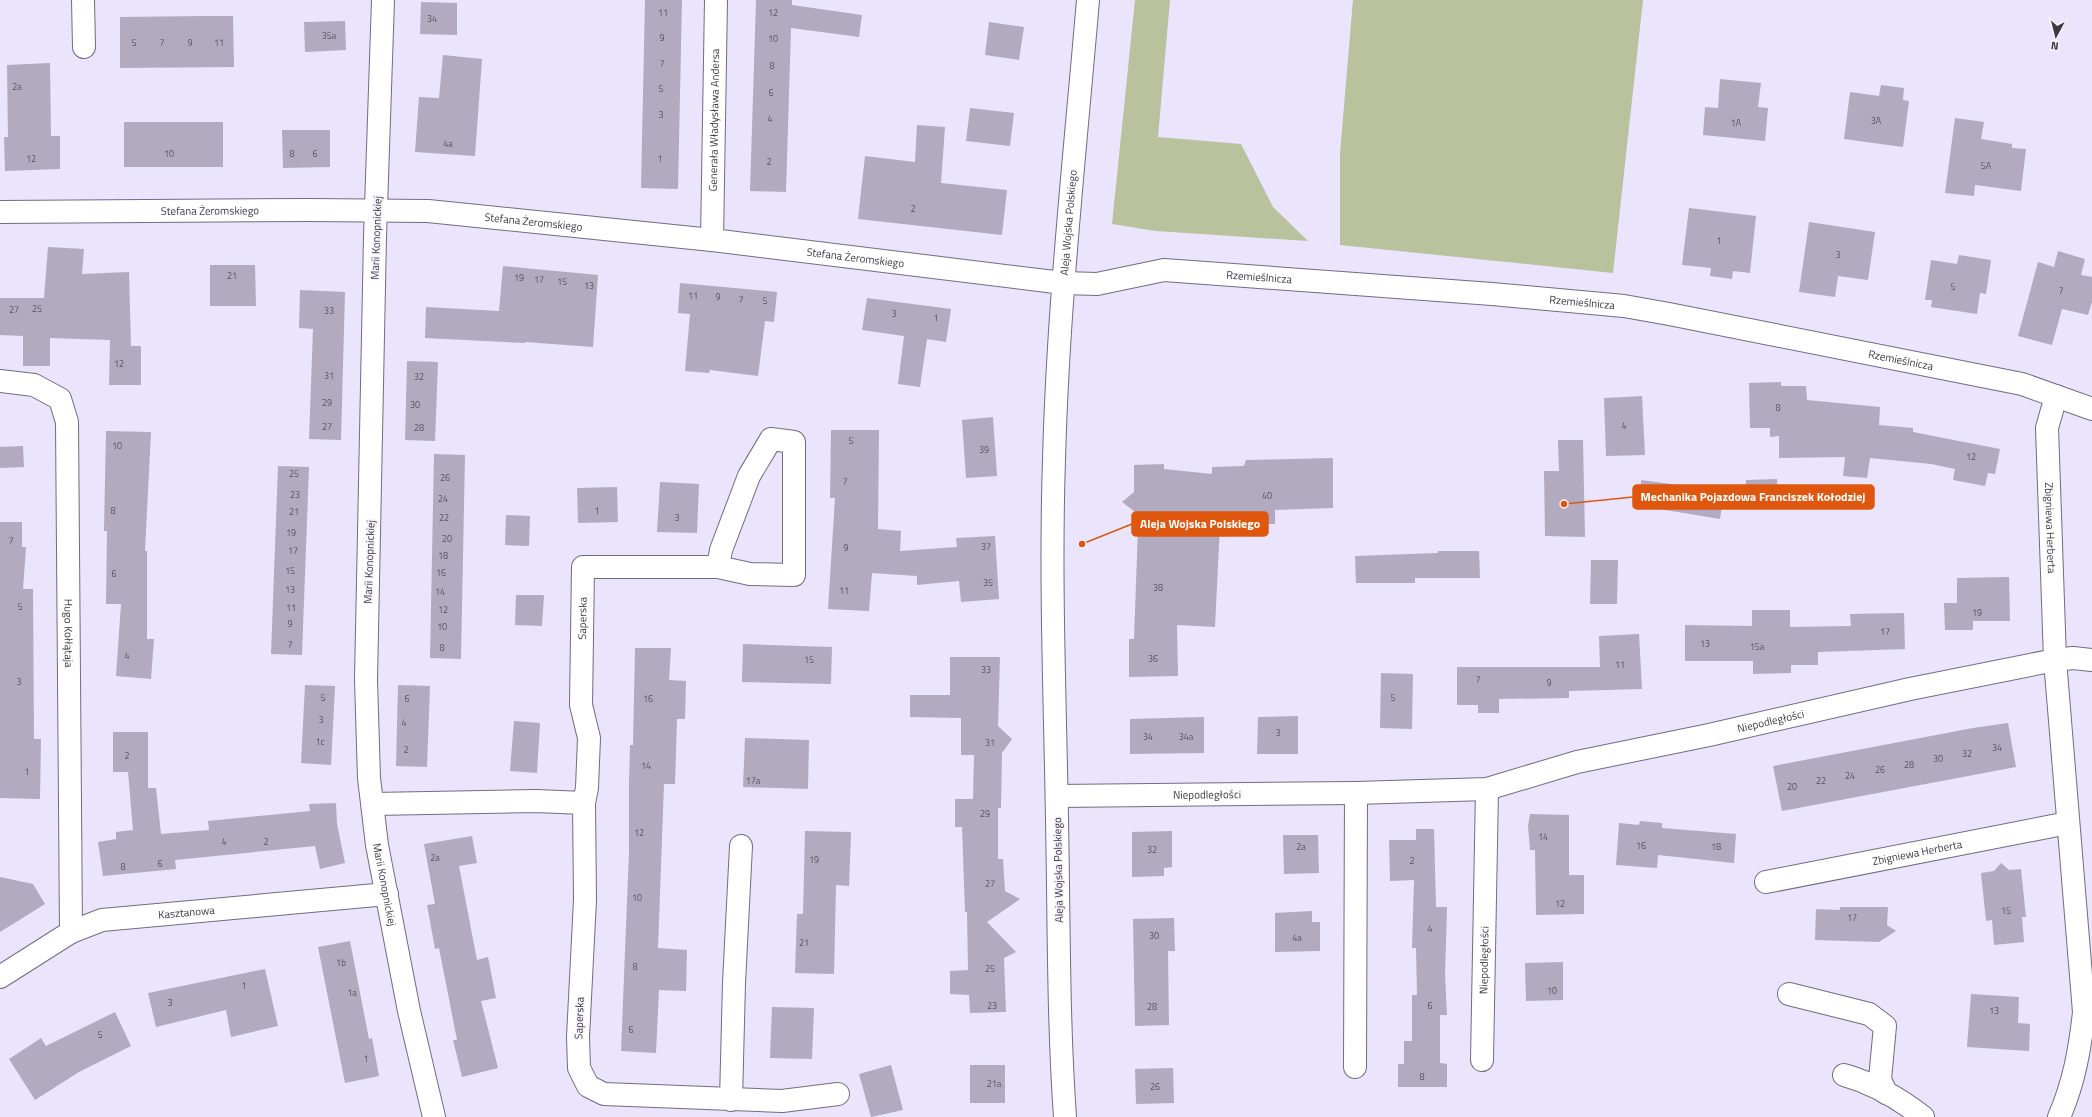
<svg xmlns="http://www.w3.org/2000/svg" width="2092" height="1117" font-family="'Titillium Web',sans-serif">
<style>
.green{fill:#b9c29d}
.building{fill:#b1aac1}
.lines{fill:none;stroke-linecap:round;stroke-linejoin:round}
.street-casing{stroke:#726c81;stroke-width:24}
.street{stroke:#fff;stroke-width:22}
.labels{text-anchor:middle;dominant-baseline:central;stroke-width:3;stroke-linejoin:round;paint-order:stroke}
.number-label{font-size:9px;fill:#585562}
.street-label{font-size:11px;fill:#3b3942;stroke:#f6f3fd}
.leader{fill:none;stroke:#df570f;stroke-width:1.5}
.callout-dot{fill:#df570f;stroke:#f6f3fd;stroke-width:1.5}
.callout{fill:#df570f;stroke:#df570f;stroke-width:1.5}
.callout-label{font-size:12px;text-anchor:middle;font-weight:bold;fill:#fff}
</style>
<rect width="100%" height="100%" fill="#eae4fc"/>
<g class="green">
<polygon points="1135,0 1170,0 1158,137 1241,144 1273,207 1308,241 1156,231 1112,224"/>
<polygon points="1353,0 1643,0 1613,273 1340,245 1340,153"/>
</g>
<g class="building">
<polygon points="645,0 682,0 678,189 641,188"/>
<polygon points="756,0 792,0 792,5 862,15 859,37 791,28 786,192 750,191"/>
<polygon points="421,2 457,3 457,35 420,34"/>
<polygon points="204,16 233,16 234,67 120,68 120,17"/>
<polygon points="345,21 346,50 305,52 304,22"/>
<polygon points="989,22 1024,27 1019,60 985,55"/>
<polygon points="443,55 482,59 475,156 415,152 419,97 439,98"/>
<polygon points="50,63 51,136 60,136 60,169 5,171 4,137 8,137 7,65"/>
<polygon points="1720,79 1761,83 1758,107 1768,108 1765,141 1703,135 1705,107 1718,108"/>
<polygon points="1881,85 1904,88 1903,100 1909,101 1903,147 1844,139 1850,92 1879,96"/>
<polygon points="970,108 1014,113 1010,146 966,141"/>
<polygon points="1955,118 1984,122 1981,139 2012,144 2012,148 2026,149 2021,191 1975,185 1974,196 1945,193"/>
<rect x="124" y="122" width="99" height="45"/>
<polygon points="917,125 945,127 941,183 1007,190 1002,235 858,219 865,156 915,162"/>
<polygon points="282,130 330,130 330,167 283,168"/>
<polygon points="1689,208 1756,216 1750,273 1733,271 1732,279 1710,276 1711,268 1682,265"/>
<polygon points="1809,222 1875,232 1868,280 1838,276 1835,297 1799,292"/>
<polygon points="48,247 84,249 82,274 129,272 131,346 141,346 141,385 109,385 110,340 50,338 50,366 23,366 23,336 0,335 0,298 44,298"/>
<polygon points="2058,251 2085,259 2081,275 2092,277 2092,302 2088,315 2062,309 2052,345 2018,336 2038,262 2054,267"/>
<polygon points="1959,255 1991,260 1986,294 1980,293 1977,314 1931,307 1932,300 1925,300 1931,260 1957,264"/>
<polygon points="210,265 255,265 256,306 210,306"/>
<polygon points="503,266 598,275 593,347 525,342 525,343 425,338 426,307 499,311"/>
<polygon points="680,283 777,292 774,322 765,321 758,376 710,370 709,373 685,371 690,314 678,313"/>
<polygon points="300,290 345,292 341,440 309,439 313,329 299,328"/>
<polygon points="867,298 951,309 946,342 927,339 920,387 898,384 904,336 862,330"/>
<polygon points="407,361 438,362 435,441 405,440"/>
<polygon points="1781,382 1781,386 1806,386 1807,400 1880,407 1879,425 1913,428 1913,432 2000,449 1995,474 1988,473 1985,486 1953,480 1955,469 1931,464 1870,458 1867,478 1843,476 1845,457 1779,458 1779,436 1770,437 1770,428 1750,428 1749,383"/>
<polygon points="1642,396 1645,455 1606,456 1604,398"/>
<polygon points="993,417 997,476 966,478 962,420"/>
<polygon points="831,430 879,430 878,529 901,531 900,551 957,547 956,538 995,536 999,599 961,602 959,581 917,585 917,576 872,573 869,611 828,609 835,498 830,498"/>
<polygon points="106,431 151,432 145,551 147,551 147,639 154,639 151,679 116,676 121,604 106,604 107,531 104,531"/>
<polygon points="1558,440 1583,440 1585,537 1545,536 1544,471 1559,471"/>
<polygon points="23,446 24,467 0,468 0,447"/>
<polygon points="434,454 465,455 461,659 430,658"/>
<polygon points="1333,458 1333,508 1275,510 1275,524 1220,525 1215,627 1177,625 1178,676 1129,677 1129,639 1134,639 1138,527 1134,527 1134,511 1122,502 1134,492 1134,465 1164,464 1164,469 1212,474 1212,467 1244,466 1246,460"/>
<polygon points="278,466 309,467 302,655 271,654"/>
<polygon points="1777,479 1778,505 1747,506 1746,480"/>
<polygon points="1641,480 1724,491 1720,519 1641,506"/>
<polygon points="660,482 699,484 697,533 657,532"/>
<polygon points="617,487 618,522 578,523 577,488"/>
<polygon points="506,515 530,516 529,546 505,545"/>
<polygon points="0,522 22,522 22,547 26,547 23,589 33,589 34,739 41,739 40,799 0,798"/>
<polygon points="1438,551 1479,551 1480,578 1415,578 1415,583 1356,583 1355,556 1438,553"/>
<polygon points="1591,560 1618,560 1617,604 1590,604"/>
<polygon points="2009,577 2010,621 1973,621 1973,630 1945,630 1944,603 1957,603 1957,578"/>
<polygon points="516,595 544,595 542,626 515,625"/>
<polygon points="1752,610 1790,610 1790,627 1851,626 1850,614 1904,613 1905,649 1818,652 1818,665 1791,665 1791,673 1753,674 1753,661 1685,661 1685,625 1752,626"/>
<polygon points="1639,634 1642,689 1569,691 1569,698 1499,699 1499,713 1478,713 1478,705 1457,705 1457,667 1600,667 1599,636"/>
<polygon points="743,644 832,647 831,684 742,682"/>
<polygon points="635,648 671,648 669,680 686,681 685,719 677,719 675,784 664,784 658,948 687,950 686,991 659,990 656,1053 621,1051 629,852 629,782 630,745 633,745"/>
<polygon points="950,657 1000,657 998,726 1012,739 1002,753 1001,808 998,808 998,859 1003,859 1005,891 1020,899 987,922 1016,952 1004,958 1006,1012 970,1013 969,995 950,994 950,971 968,970 967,912 965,912 962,827 955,827 955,799 973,799 974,755 961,755 961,718 910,717 910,695 950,695"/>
<polygon points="1381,673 1413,674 1412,729 1380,728"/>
<polygon points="305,685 335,686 331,765 301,763"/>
<polygon points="398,685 430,686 427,767 396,766"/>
<polygon points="1298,716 1298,754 1257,754 1258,717"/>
<polygon points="1204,717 1204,753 1130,754 1130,719"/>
<polygon points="514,721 540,723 537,773 510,771"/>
<polygon points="2008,723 2016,767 1782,811 1773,766 1973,728"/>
<polygon points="113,732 148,732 148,788 156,788 161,834 209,830 208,821 310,811 309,804 336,803 337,824 345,863 320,869 315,846 175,860 176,869 103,876 98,842 116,839 116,832 133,830 128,772 113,772"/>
<polygon points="745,738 809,740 808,789 743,787"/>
<polygon points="1530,814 1569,815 1569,875 1584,875 1584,914 1536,915 1535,850 1530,850 1528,826"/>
<polygon points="1640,821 1662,823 1662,828 1736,834 1734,863 1658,855 1657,868 1616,865 1619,823 1639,825"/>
<polygon points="1416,829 1434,829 1436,907 1447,907 1445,975 1447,1015 1440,1015 1440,1063 1447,1064 1447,1087 1398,1087 1398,1064 1404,1064 1404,1041 1412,1041 1412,995 1417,995 1416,948 1412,948 1414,880 1390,881 1389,840 1416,840"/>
<polygon points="805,831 851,832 849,886 836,885 834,974 795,973 797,914 803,914"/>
<polygon points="1172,831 1172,867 1164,868 1164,876 1132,877 1132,832"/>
<polygon points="1283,835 1318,835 1319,873 1284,874"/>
<polygon points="472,836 477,863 459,866 477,960 488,957 496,998 481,1001 498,1068 462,1077 453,1040 457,1040 439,948 435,949 427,905 435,904 424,844"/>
<polygon points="2001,863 2009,870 2021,869 2026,917 2022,917 2024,942 1994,945 1992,920 1986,921 1981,873 1994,871"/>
<polygon points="0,877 33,884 45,904 0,932"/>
<polygon points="1840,907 1888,907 1887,925 1896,931 1879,942 1815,940 1816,909 1840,910"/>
<polygon points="1312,911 1312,922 1320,922 1320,951 1275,952 1275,913"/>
<polygon points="1174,918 1175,951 1168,951 1169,1025 1135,1026 1133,919"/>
<polygon points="350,941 369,1039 372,1038 379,1076 345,1083 318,947"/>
<polygon points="1563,962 1563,1000 1526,1001 1525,963"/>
<polygon points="265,969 278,1026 231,1037 226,1010 156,1027 148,993"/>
<polygon points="1971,994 2019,997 2018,1023 2030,1024 2029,1051 1967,1047"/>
<polygon points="772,1007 814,1008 812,1059 770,1058"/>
<polygon points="115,1012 131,1046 79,1072 35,1100 9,1059 41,1038 46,1046"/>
<polygon points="891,1065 903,1110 871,1117 859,1074"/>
<rect x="970" y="1065" width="35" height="38"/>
<polygon points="1173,1068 1174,1103 1136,1104 1135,1069"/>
</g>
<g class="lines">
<defs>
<g id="street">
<polyline points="83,0 84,47"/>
<path id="s1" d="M383 0 375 237 366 680 369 778 377 845 409 1011 434 1117"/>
<path id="s2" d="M0 212 308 210 428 211 712 240 1063 283 1097 284 1164 270 1492 294 1624 306 1669 314 2022 384 2092 409"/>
<path id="s3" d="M712 240 716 0"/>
<path id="s4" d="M0 381 34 385 60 399 67 422 71 932"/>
<path id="s5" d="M2056 396 2047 428 2055 660 2084 1012C2080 1049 2074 1083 2059 1117"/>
<path id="s6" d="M1057 796 1356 793 1487 789 1577 762 1709 735 1910 689 2055 660 2073 658 2092 660"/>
<path id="s7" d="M584 803 587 788 589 738 581 705 583 567H718L750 574 794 575V442L771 439 749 476 721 550 718 567"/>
<polyline points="373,804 536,801 584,803 585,900 578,1037 579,1068 588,1086 604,1094 782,1101 838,1094"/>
<path id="s8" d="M1766 882 2068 823"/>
<path id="s9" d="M0 977 71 932 102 920 387 894"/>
<polyline points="1789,994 1869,1014 1885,1026 1880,1079 1886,1093"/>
<path id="s10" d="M1482 1060 1487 789"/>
<polyline points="1355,1067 1356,793"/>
<path d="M1844 1075C1872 1083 1900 1099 1923 1117"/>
<polyline points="731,1100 734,983 741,846"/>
<path id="s11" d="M1065 1117C1058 1018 1059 919 1057 819 1055 699 1050 579 1054 460 1058 306 1075 153 1088 0"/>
</g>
</defs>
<use href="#street" class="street-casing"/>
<use href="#street" class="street"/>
</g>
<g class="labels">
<g class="number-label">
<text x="663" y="12">11</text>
<text x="773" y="12">12</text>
<text x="432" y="18">34</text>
<text x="329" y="35">35a</text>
<text x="662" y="37">9</text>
<text x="773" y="38">10</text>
<text x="134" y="42">5</text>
<text x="162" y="42">7</text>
<text x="190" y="42">9</text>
<text x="219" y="42">11</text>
<text x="662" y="63">7</text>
<text x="772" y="65">8</text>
<text x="17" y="86">2a</text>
<text x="661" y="88">5</text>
<text x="771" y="92">6</text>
<text x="661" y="114">3</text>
<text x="770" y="118">4</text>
<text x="1876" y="120">3A</text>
<text x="1736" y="122">1A</text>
<text x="448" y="143">4a</text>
<text x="169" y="153">10</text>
<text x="292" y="153">8</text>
<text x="315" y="153">6</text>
<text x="31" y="158">12</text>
<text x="660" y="158">1</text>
<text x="769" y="161">2</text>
<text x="1986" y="165">5A</text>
<text x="913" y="208">2</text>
<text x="1719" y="240">1</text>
<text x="1838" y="254">3</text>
<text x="232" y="275">21</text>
<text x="519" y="277">19</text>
<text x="539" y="279">17</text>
<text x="562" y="281">15</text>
<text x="589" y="285">13</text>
<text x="1953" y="286">5</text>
<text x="2061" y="290">7</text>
<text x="693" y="295">11</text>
<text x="718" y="296">9</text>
<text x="741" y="299">7</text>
<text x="765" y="300">5</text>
<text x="37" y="308">25</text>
<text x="14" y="309">27</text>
<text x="329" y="310">33</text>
<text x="894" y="313">3</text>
<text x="936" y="317">1</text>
<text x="119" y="363">12</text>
<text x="329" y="375">31</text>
<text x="419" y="376">32</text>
<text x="327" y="402">29</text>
<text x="415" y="404">30</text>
<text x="1778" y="407">8</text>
<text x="1624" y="425">4</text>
<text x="327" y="426">27</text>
<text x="419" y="427">28</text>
<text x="851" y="440">5</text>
<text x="117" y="445">10</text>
<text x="984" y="449">39</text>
<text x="1971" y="456">12</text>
<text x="294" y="473">25</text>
<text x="445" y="477">26</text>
<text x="845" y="481">7</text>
<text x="295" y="494">23</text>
<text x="1267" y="495">40</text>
<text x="443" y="498">24</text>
<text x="113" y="510">8</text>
<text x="597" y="510">1</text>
<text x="294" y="511">21</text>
<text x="444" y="517">22</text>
<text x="677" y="517">3</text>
<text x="291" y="532">19</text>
<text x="447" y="538">20</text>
<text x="11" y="540">7</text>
<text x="986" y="546">37</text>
<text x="846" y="547">9</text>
<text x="293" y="550">17</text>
<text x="443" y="555">18</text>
<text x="290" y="570">15</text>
<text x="441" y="572">16</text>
<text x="114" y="573">6</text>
<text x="988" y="582">35</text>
<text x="1158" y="587">38</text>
<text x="290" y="589">13</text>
<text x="844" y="590">11</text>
<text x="440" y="591">14</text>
<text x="20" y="606">5</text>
<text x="291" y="607">11</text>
<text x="443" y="609">12</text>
<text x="1977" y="612">19</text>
<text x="290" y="623">9</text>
<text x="442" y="626">10</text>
<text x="1885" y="631">17</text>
<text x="1705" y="643">13</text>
<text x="290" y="644">7</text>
<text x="1757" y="646">15a</text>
<text x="442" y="647">8</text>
<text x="127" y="655">4</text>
<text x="1153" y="658">36</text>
<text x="809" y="659">15</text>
<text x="1620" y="664">11</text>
<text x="986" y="669">33</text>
<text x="1478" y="679">7</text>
<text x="19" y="681">3</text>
<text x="1549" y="682">9</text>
<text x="323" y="697">5</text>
<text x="1393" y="697">5</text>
<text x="407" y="698">6</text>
<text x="648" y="698">16</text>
<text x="321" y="719">3</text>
<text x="404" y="722">4</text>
<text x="1278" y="732">3</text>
<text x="1148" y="736">34</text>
<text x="1186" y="736">34a</text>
<text x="320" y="741">1c</text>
<text x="990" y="742">31</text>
<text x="1997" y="747">34</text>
<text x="406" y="749">2</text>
<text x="1967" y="753">32</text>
<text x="127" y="755">2</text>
<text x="1938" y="758">30</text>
<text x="1909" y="764">28</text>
<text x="646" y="765">14</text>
<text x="1880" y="769">26</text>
<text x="27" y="771">1</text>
<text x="1850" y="775">24</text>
<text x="753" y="780">17a</text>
<text x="1821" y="780">22</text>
<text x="1792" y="786">20</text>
<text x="985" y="813">29</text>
<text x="639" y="832">12</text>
<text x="1543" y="836">14</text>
<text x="224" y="841">4</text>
<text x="266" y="841">2</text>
<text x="1641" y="845">16</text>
<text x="1301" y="846">2a</text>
<text x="1716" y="846">18</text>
<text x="1152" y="849">32</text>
<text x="435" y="857">2a</text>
<text x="814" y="859">19</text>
<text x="1412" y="860">2</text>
<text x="160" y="863">6</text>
<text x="123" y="866">8</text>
<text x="990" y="883">27</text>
<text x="637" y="897">10</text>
<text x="1560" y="903">12</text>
<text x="2006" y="910">15</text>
<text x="1852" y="917">17</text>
<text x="1430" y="928">4</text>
<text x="1154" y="935">30</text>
<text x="1297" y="937">4a</text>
<text x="804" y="942">21</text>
<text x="341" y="962">1b</text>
<text x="635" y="966">8</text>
<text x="990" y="968">25</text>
<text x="244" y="985">1</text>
<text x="1552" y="990">10</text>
<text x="352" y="992">1a</text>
<text x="170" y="1002">3</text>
<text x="992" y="1005">23</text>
<text x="1430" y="1005">6</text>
<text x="1152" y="1006">28</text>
<text x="1994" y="1010">13</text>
<text x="631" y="1029">6</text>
<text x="100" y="1034">5</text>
<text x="366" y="1058">1</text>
<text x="1422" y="1076">8</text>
<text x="994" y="1083">21a</text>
<text x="1155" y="1086">26</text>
</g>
<g class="street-label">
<text stroke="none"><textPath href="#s3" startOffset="120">Generała Władysława Andersa</textPath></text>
<text stroke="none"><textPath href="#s2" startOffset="210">Stefana Żeromskiego</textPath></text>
<text stroke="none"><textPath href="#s2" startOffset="534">Stefana Żeromskiego</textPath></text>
<text stroke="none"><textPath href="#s11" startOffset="895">Aleja Wojska Polskiego</textPath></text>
<text transform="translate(376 238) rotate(-88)">Marii Konopnickiej</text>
<text stroke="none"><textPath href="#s2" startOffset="858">Stefana Żeromskiego</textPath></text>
<text stroke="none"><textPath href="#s2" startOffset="1265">Rzemieślnicza</textPath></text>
<text stroke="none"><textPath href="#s2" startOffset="1589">Rzemieślnicza</textPath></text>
<text stroke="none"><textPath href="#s2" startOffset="1913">Rzemieślnicza</textPath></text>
<text stroke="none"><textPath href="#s5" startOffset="133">Zbigniewa Herberta</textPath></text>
<text transform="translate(369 562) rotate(-88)">Marii Konopnickiej</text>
<text stroke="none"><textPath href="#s7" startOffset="186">Saperska</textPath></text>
<text stroke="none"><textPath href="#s4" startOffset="299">Hugo Kołłątaja</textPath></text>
<text stroke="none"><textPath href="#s6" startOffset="722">Niepodległości</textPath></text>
<text stroke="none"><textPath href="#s6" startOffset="150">Niepodległości</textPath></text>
<text stroke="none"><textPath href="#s8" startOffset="154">Zbigniewa Herberta</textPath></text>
<text transform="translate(1058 870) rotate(-91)">Aleja Wojska Polskiego</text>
<text stroke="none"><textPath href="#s1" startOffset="886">Marii Konopnickiej</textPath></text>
<text stroke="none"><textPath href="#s9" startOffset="202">Kasztanowa</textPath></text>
<text stroke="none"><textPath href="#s10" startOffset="100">Niepodległości</textPath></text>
<text transform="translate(579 1018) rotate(-88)">Saperska</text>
</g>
</g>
<path class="leader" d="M1564 504L1633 497M1082 544L1132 524"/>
<g class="callout-dot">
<circle cx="1564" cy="504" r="4"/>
<circle cx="1082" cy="544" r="4"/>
</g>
<g class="callout">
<rect x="1633" y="485" width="241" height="24" rx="4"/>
<rect x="1132" y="512" width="136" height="24" rx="4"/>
</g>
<g class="callout-label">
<text x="1753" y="501">Mechanika Pojazdowa Franciszek Kołodziej</text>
<text x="1200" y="528">Aleja Wojska Polskiego</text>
</g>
<g transform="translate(2056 36) rotate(187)" stroke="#f6f3fd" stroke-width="3" paint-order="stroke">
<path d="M0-3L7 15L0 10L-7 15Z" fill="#3b3942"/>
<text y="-6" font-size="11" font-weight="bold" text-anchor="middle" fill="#3b3942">N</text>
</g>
</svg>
